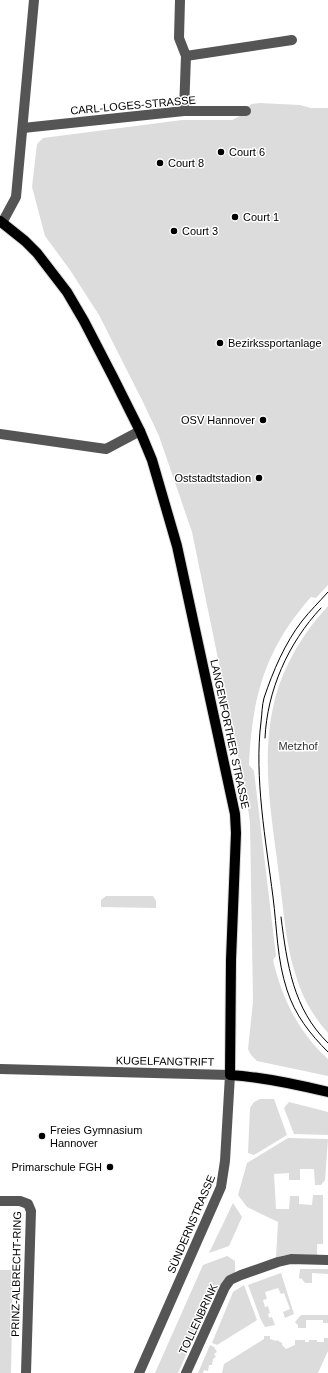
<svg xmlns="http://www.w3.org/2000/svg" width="328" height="1373" font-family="Helvetica,sans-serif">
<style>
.green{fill:#dcdcdc}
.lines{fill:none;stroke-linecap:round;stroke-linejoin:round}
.major-casing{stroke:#dbdbdb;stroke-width:12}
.minor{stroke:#555;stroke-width:10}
.major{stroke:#000;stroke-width:10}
.tram{stroke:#000;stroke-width:1}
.poi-dot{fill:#000;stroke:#fff;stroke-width:1.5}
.labels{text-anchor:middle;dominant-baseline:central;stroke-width:3;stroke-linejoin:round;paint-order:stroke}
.street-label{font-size:11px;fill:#000;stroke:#fff}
.poi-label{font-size:11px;fill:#000;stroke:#fff;text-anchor:start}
.park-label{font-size:11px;fill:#333;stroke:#fff}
</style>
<rect width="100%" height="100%" fill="#fff"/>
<g class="green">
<path d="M260 103 300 105 311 108H328V585L316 598 311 597C265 649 252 697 249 765L254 771 276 956 273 960C282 998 298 1032 328 1059V1076L257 1061 251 1055 248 1049 253 1002 250 822 246 795 192 532 159 436 143 402 99 315 70 270 45 236 32 187 37 144 43 138 182 120H232L242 115 251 104Z"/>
<path d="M328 606V1033C313 1016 302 997 296 976 286 946 284 914 280 883 273 824 260 762 274 703 283 666 303 633 328 606Z"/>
<polygon points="106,896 153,896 156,901 156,908 101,907 101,900"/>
<polygon points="260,1099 274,1099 287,1135 254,1155 248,1153 250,1108 254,1102"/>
<polygon points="289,1102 328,1112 328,1135 294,1134 284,1108"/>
<polygon points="288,1138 328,1139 325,1180 321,1185 315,1185 314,1169 300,1169 300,1180 289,1180 289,1173 274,1174 276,1209 289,1209 290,1196 299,1196 299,1204 312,1205 313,1195 323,1195 323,1244 317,1244 317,1255 285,1255 276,1258 278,1222 247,1207 238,1195 247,1163"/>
<polygon points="233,1203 242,1217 229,1246 209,1253"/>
<polygon points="227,1256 235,1261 235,1274 216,1294 212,1296 178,1373 155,1373 203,1265"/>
<polygon points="300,1269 328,1269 328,1274 312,1273 312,1283 305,1283 302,1279 299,1278"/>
<polygon points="0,1270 13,1270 11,1373 0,1373"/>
<polygon points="281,1273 294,1314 285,1318 283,1312 290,1309 284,1293 281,1294 278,1288 265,1292 267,1299 263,1300 265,1307 268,1306 270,1313 268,1314 269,1318 272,1317 275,1325 265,1327 261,1320 248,1285"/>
<polygon points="244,1285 257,1320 217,1345 212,1343 233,1292"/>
<polygon points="301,1315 328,1315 328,1323 323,1323 323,1320 306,1320 306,1328 298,1328 298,1325 295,1322"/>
<polygon points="264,1336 270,1336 270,1339 276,1341 277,1340 282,1343 282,1345 286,1349 295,1345 295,1340 305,1340 305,1342 309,1342 309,1340 317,1340 317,1342 324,1342 324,1338 328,1338 328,1351 318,1373 222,1373 224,1364 264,1339"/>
<polygon points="210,1345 214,1347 217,1352 214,1354 216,1357 213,1359 212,1365 209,1365 208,1371 204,1370 203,1373 198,1373"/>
</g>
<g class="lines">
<defs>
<path id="major" d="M0 221 25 241 37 253 67 292 84 321 113 377 140 431 152 460 177 546 235 814 236 833 231 960 230 1075C263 1077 295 1084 328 1092"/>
</defs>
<use href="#major" class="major-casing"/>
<g class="minor">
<polyline points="180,0 179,38 186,56 184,111"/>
<polyline points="186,56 292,40"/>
<polyline points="23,128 184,111 246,111"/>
<polyline points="2,223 16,197 34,0"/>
<polyline points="0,434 106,449 140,431"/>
<polyline points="0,1069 230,1075 225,1161 221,1187 139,1373"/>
<polyline points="0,1201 20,1201 28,1204 31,1211 26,1373"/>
<polyline points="186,1373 225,1287 230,1280 241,1275 278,1262 291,1259 328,1260"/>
</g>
<use href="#major" class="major"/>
<g class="tram">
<path d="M328 592C319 602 310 611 302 621 285 643 273 671 264 698 262 705 262 714 261 722 254 776 266 842 273 897 277 928 277 960 287 990 295 1015 310 1034 328 1052"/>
<path d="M265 738C267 691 288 643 321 608"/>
<path d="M281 917C287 964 293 1009 328 1043"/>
</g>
</g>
<g class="poi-dot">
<circle cx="221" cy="152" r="4"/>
<circle cx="160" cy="163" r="4"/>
<circle cx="235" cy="217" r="4"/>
<circle cx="174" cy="231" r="4"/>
<circle cx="220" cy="343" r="4"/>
<circle cx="263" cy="420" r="4"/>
<circle cx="259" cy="478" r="4"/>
<circle cx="42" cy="1136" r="4"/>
<circle cx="110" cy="1167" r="4"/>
</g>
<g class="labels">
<g class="street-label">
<text transform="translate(133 105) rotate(-5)">CARL-LOGES-STRASSE</text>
<text transform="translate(230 734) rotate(78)">LANGENFORTHER STRASSE</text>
<text transform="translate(165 1061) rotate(1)">KUGELFANGTRIFT</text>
<text transform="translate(191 1224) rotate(-67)">SÜNDERNSTRASSE</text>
<text transform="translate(16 1274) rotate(-89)">PRINZ-ALBRECHT-RING</text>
<text transform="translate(198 1319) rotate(-65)">TOLLENBRINK</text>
</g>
<g class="poi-label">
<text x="229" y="152">Court 6</text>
<text x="168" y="163">Court 8</text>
<text x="243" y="217">Court 1</text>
<text x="182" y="231">Court 3</text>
<text x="228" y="343">Bezirkssportanlage</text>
<text x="255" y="420" text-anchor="end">OSV Hannover</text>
<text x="251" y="478" text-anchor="end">Oststadtstadion</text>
<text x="50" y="1130">Freies Gymnasium<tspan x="50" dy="13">Hannover</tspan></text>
<text x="102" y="1167" text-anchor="end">Primarschule FGH</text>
</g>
<g class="park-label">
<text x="298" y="746">Metzhof</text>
</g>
</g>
</svg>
